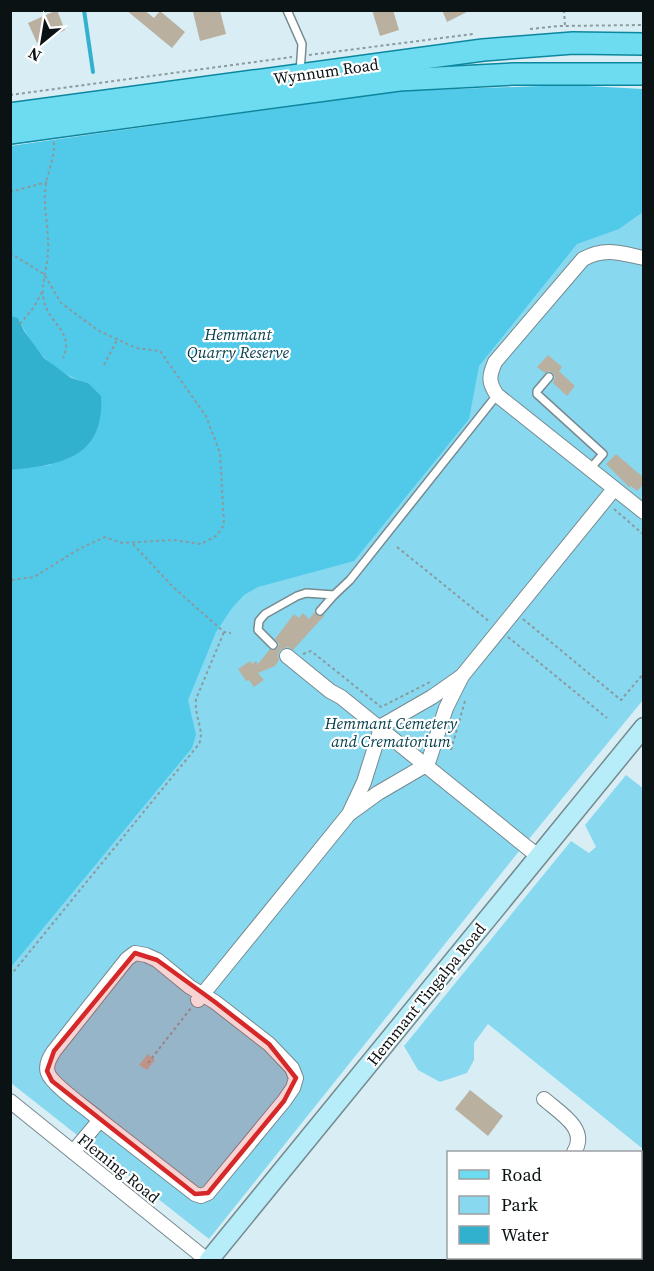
<svg xmlns="http://www.w3.org/2000/svg" width="654" height="1271" font-family="'Source Serif 4',serif">
<style>
.green{fill:#88d9f0}
.forest{fill:#51c9e8}
.water{fill:#32b1cf}
.lines{fill:none;stroke-linecap:round;stroke-linejoin:round}
.stream{stroke:#32b1cf;stroke-width:4}
.building{fill:#bab0a0}
.lane-casing{stroke:#768a90;stroke-width:10}
.street-casing{stroke:#768a90;stroke-width:16}
.secondary-casing{stroke:#768a90;stroke-width:21}
.primary-casing{stroke:#0c869e;stroke-width:24}
.path{stroke:#8a9a9f;stroke-width:2;stroke-dasharray:3 3;stroke-linecap:butt}
.lane{stroke:#fff;stroke-width:7}
.street{stroke:#fff;stroke-width:14}
.secondary{stroke:#b6edf8;stroke-width:18}
.primary{stroke:#6ddcf1;stroke-width:21}
.marked{fill:#d62828;fill-opacity:0.2;stroke:#d62828;stroke-width:4.5;stroke-linejoin:round}
.labels{text-anchor:middle;dominant-baseline:central;stroke-width:4.5;stroke-linejoin:round;paint-order:stroke}
.street-label{font-size:16px;fill:#0b1214;stroke:#fff}
.park-label{font-size:16px;font-style:italic;fill:#08404c;stroke:#fff}
</style>
<rect width="100%" height="100%" fill="#d8eef4"/>
<g class="green">
<polygon points="643,89 643,700 524,845 209,1239 11,1083 10,146 400,91"/>
<polygon points="626,775 644,789 643,1149 488,1024 474,1043 474,1060 467,1073 440,1082 418,1070 404,1046 571,841 589,853 596,847 585,825"/>
</g>
<path class="forest" d="M569 85 643 89V212L619 229 577 244 479 366 469 419 354 561 258 587 244 595 232 608 216 632 188 700 196 735 192 748 11 967V470L51 465 88 383C53 373 34 350 18 318L11 316V146L400 91Z"/>
<path class="water" d="M11 316 18 318 24 331 44 358 71 378 88 383 101 396C105 458 60 465 11 470Z"/>
<g class="lines">
<polyline class="stream" points="84,10 93,72"/>
</g>
<g class="building">
<polygon points="57,10 65,30 37,43 28,23"/>
<polygon points="126,10 144,10 154,18 160,11 185,32 172,48"/>
<polygon points="199,10 220,11 226,34 200,41 193,12"/>
<polygon points="372,10 393,10 399,30 380,36"/>
<polygon points="442,10 471,10 447,22"/>
<polygon points="548,355 562,367 559,371 575,386 567,396 553,383 555,377 553,373 549,371 545,373 537,367"/>
<polygon points="616,454 644,478 644,484 637,491 631,486 630,488 606,464"/>
<polygon points="315,612 318,616 325,615 293,650 288,647 280,650 278,655 279,660 275,666 258,673 264,680 254,687 249,680 246,681 238,669 250,661 252,664 256,661 258,664 270,649 277,649 279,644 275,639 294,614 299,618 303,613 309,619"/>
<polygon points="148,1054 155,1060 147,1070 139,1065"/>
<polygon points="470,1090 503,1116 488,1136 455,1109"/>
</g>
<g class="lines">
<defs>
<g id="lane">
<polyline points="287,10 302,44 300,72"/>
<polyline points="549,377 537,391 537,394 603,454 589,470"/>
<polyline points="334,595 350,580 497,395"/>
<polyline points="273,645 258,630 259,621 265,614 297,596 306,593 334,595 320,611"/>
</g>
<g id="street">
<path d="M644 258C620 253 605 247 583 259L495 362C489 376 488 382 497 395L644 512"/>
<polyline points="287,656 330,691 341,697 539,857"/>
<polyline points="462,676 614,489"/>
<polyline points="198,1000 349,814 378,793 426,765 429,760 446,708 462,676 432,697 385,724 381,728 364,782 349,814"/>
<path d="M544 1099C560 1113 589 1129 574 1152"/>
<polyline points="10,1101 207,1260"/>
<path d="M73 1152 100 1120 195 1194 201 1196 208 1193 284 1101 293 1088 296 1078 292 1068 269 1044 215 1002 190 987 157 960 146 955 135 953 127 959 54 1051C50 1057 45 1065 48 1073 52 1085 89 1110 100 1120"/>
<polyline points="485,1260 488,1258"/>
</g>
<polyline id="secondary" points="209,1260 644,727"/>
<g id="primary">
<polyline points="10,114 483,50 573,43 644,44"/>
<polyline points="10,133 399,80 514,74 644,74"/>
</g>
</defs>
<use href="#lane" class="lane-casing"/>
<use href="#street" class="street-casing"/>
<use href="#secondary" class="secondary-casing"/>
<use href="#primary" class="primary-casing"/>
<g class="path">
<polyline points="564,10 565,26"/>
<polyline points="530,29 559,26 644,25"/>
<polyline points="309,55 473,34"/>
<polyline points="10,95 292,57"/>
<path d="M54 142C55 159 46 175 45 191 44 211 49 231 48 251 48 267 40 284 44 301 49 324 75 332 63 358"/>
<polyline points="10,192 47,182"/>
<polyline points="10,253 44,274 61,303 99,331 136,348 160,351 206,416 220,453 224,525 216,536 201,544 173,540 122,543 105,537 79,549 34,577 10,580"/>
<polyline points="20,324 34,307 42,292"/>
<polyline points="104,365 118,338"/>
<polyline points="614,509 644,535"/>
<polyline points="133,544 172,586 224,632 231,633"/>
<polyline points="397,547 490,622"/>
<polyline points="523,619 621,700 644,673"/>
<polyline points="508,637 607,718"/>
<polyline points="303,654 311,651 381,707 430,682"/>
<polyline points="451,750 465,701"/>
<path d="M10 976 199 744C205 730 194 717 196 699L224 632"/>
<polyline points="148,1063 191,1008"/>
</g>
<use href="#lane" class="lane"/>
<use href="#street" class="street"/>
<use href="#secondary" class="secondary"/>
<use href="#primary" class="primary"/>
</g>
<path class="marked" d="M135 953 157 960 215 1002 269 1044 296 1078 284 1101 208 1193 195 1194 52 1081 47 1071 54 1051Z"/>
<g class="labels">
<g class="street-label">
<text transform="translate(326 71) rotate(-8)">Wynnum Road</text>
<text transform="translate(426 994) rotate(-51)">Hemmant Tingalpa Road</text>
<text transform="translate(119 1168) rotate(39)">Fleming Road</text>
</g>
<g class="park-label">
<text x="238" y="334">Hemmant<tspan x="238" dy="18">Quarry Reserve</tspan></text>
<text x="391" y="723">Hemmant Cemetery<tspan x="391" dy="18">and Crematorium</tspan></text>
</g>
</g>
<rect width="654" height="1271" fill="none" stroke="#0b1214" stroke-width="24"/>
<rect x="447" y="1151" width="195" height="108" fill="#ffffff" stroke="#9da0a1" stroke-width="1.5"/>
<rect x="459" y="1170" width="30" height="9" fill="#6ddcf1" stroke="#9da0a1" stroke-width="1.5"/>
<text x="501" y="1181" font-size="18" fill="#0b1214">Road</text>
<rect x="459" y="1196" width="30" height="18" fill="#88d9f0" stroke="#9da0a1" stroke-width="1.5"/>
<text x="501" y="1211" font-size="18" fill="#0b1214">Park</text>
<rect x="459" y="1226" width="30" height="18" fill="#32b1cf" stroke="#9da0a1" stroke-width="1.5"/>
<text x="501" y="1241" font-size="18" fill="#0b1214">Water</text>
<g transform="translate(42 42) rotate(210)" stroke="#ffffff" stroke-width="4.5" paint-order="stroke">
<path d="M0-4.5L10 22L0 15L-10 22Z" fill="#0b1214"/>
<text y="-9" font-size="16" font-weight="bold" text-anchor="middle" fill="#0b1214">N</text>
</g>
</svg>
